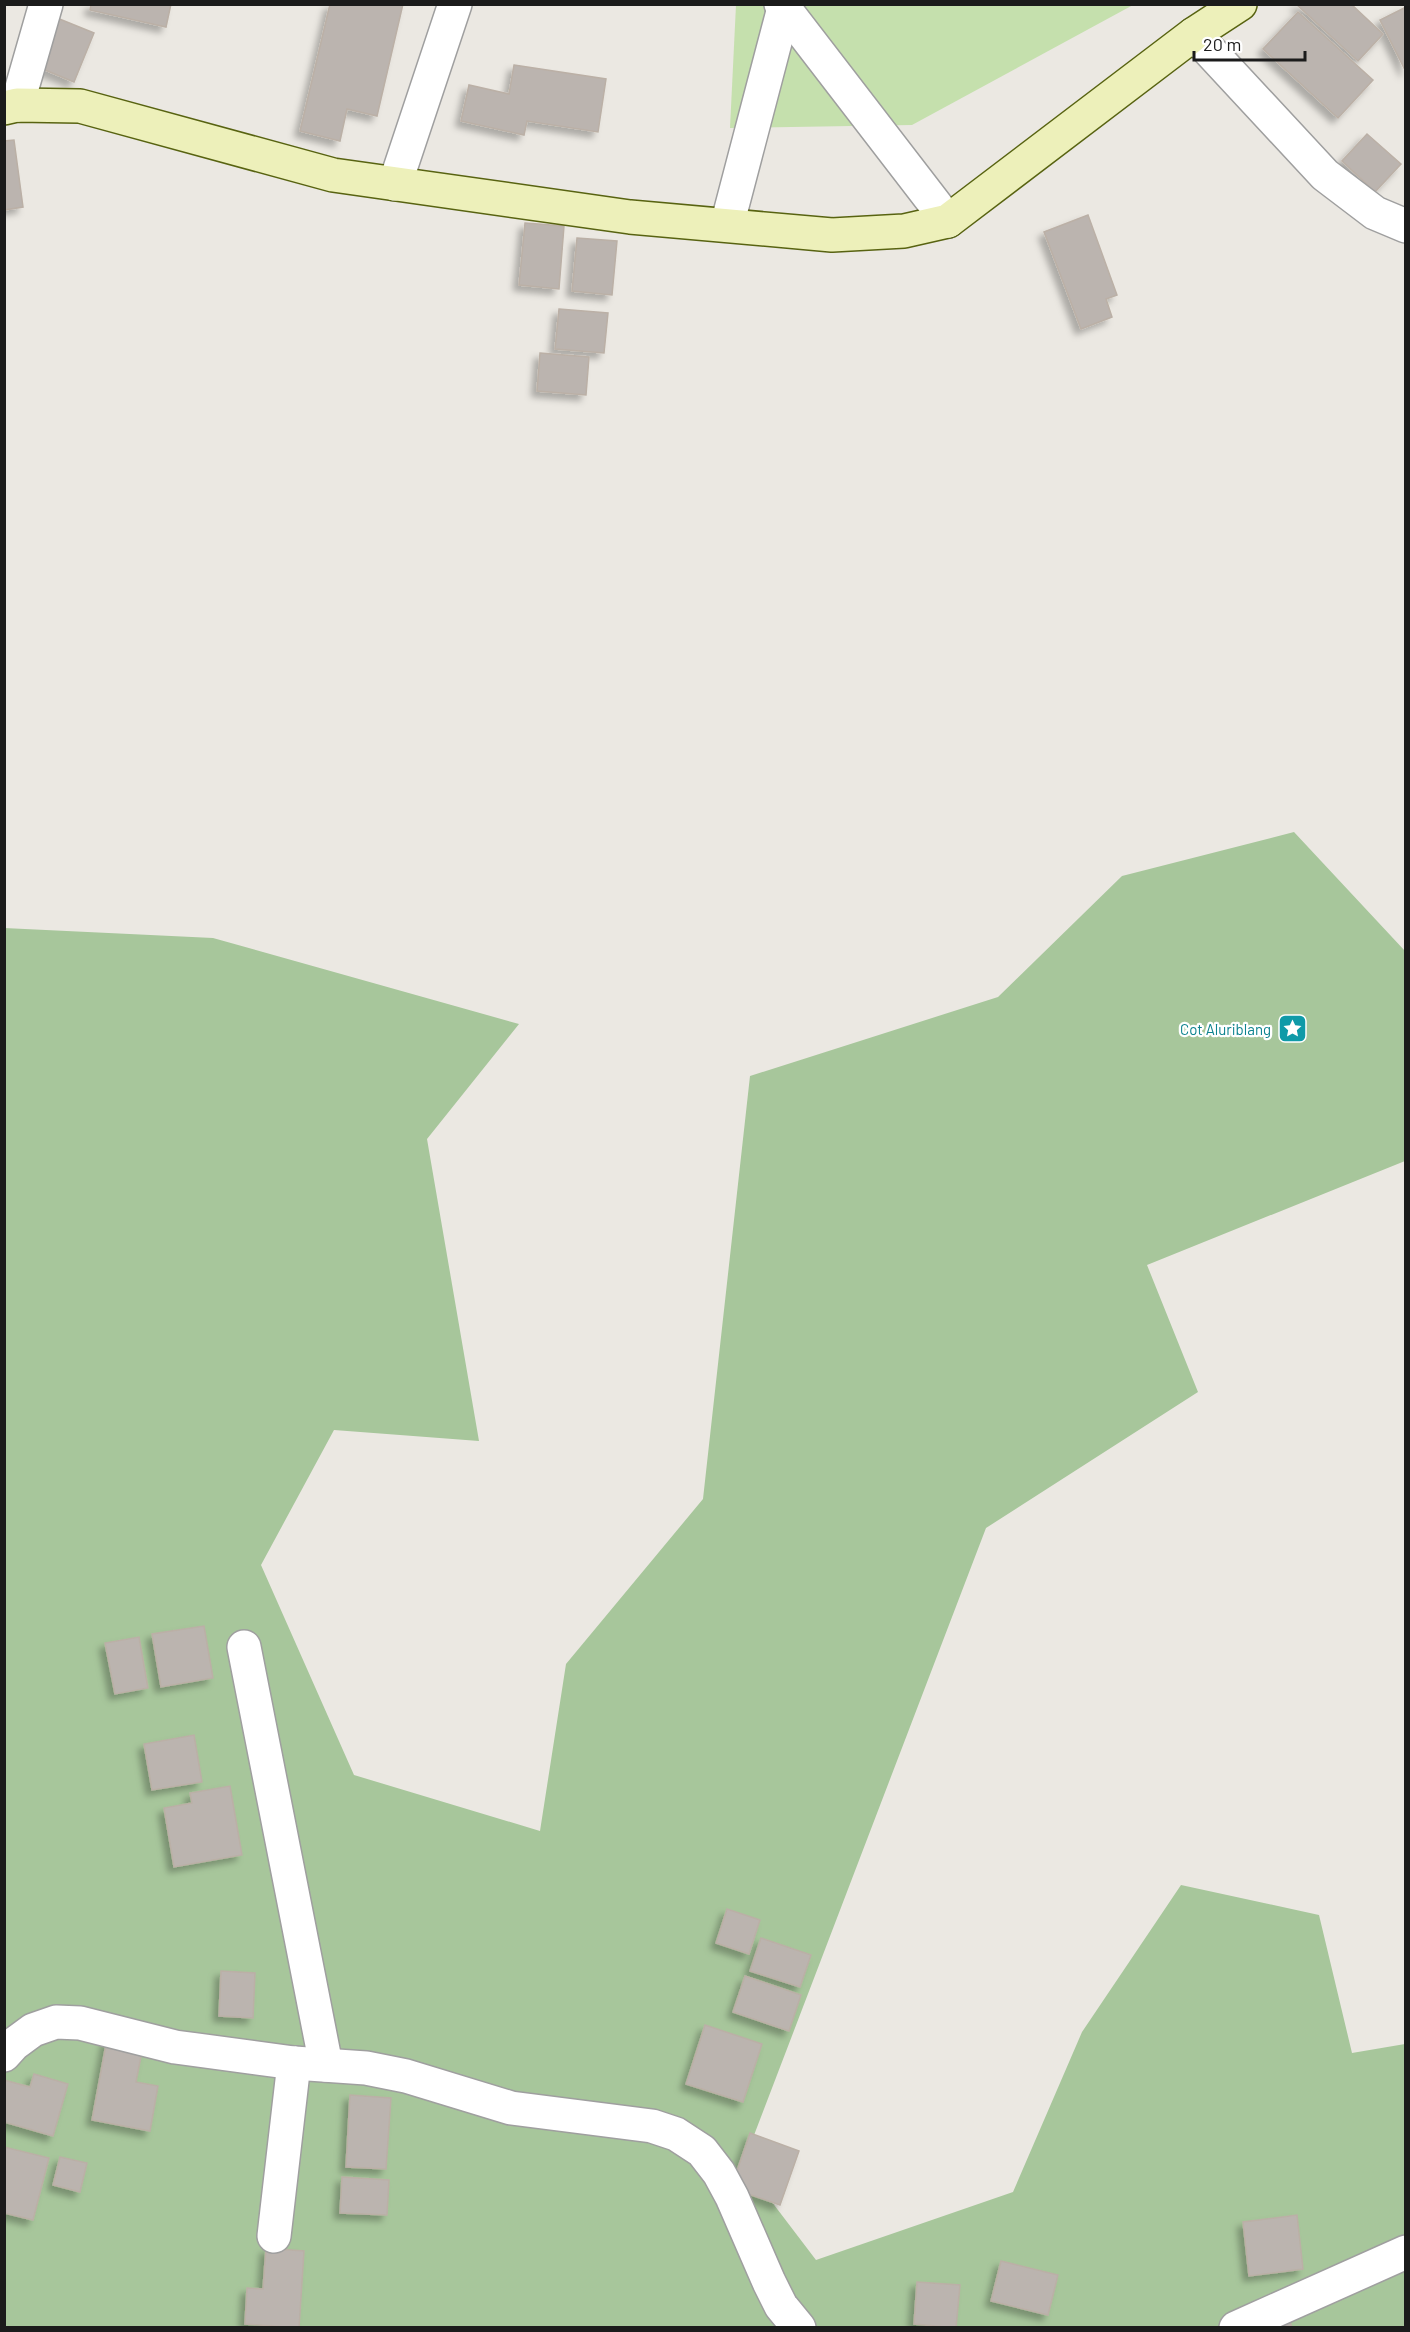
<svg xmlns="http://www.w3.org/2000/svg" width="1410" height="2332" font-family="Barlow,sans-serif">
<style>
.grass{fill:#c5e0ad}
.forest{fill:#a7c69b}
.building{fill:#bbb4af;stroke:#bbb0a6;stroke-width:1.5;filter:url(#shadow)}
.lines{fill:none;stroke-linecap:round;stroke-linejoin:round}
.street-casing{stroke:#9f9f9f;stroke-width:36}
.secondary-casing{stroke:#586311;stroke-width:36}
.street{stroke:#fff;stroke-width:33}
.secondary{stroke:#edf0ba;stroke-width:33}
.labels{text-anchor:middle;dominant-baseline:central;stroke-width:4.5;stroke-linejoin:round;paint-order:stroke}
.culture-label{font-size:15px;fill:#0d838f;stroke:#fff;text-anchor:end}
</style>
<defs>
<filter id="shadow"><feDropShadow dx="-5.5" dy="5.5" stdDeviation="3" flood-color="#0004"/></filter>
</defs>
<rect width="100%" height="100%" fill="#ebe8e2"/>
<polygon class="grass" points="736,5 1133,5 912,125 730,128"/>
<polygon class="forest" points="1294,832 1405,951 1405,1161 1147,1265 1198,1392 986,1528 743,2164 816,2260 1013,2192 1082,2032 1181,1885 1319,1915 1352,2053 1405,2044 1405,2327 5,2327 4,928 213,938 519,1024 427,1139 479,1441 334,1430 261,1565 354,1775 540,1831 566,1664 703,1499 750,1076 998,997 1122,876"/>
<g class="building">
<polygon points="91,4 171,4 166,27 90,10"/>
<polygon points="330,4 403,4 377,116 347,109 340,141 300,131"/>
<polygon points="1296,4 1351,4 1383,34 1358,61"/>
<polygon points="1406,7 1406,72 1380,20"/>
<polygon points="1298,12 1373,80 1338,118 1263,49"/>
<polygon points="57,18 94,33 74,82 38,67"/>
<polygon points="514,65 606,79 598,132 527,121 524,135 461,121 469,85 509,94"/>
<polygon points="1367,134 1401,164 1375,192 1342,161"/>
<polygon points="14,140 23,207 4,210 4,141"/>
<polygon points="1088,215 1117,295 1106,299 1112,317 1081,329 1044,232"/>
<polygon points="525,223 564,226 559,289 519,285"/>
<polygon points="577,238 617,241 612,295 572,291"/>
<polygon points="559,309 608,313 604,353 555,349"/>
<polygon points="540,353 589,357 586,395 537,391"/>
<polygon points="204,1626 213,1678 161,1687 152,1634"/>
<polygon points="139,1637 148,1688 115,1694 105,1643"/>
<polygon points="194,1735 202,1782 152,1790 144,1744"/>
<polygon points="230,1786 242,1855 174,1867 164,1808 192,1803 190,1793"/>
<polygon points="727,1909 760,1920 749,1954 716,1943"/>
<polygon points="761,1938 811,1955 800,1987 750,1971"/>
<polygon points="221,1971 255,1973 253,2018 219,2016"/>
<polygon points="745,1976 801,1995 789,2031 733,2012"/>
<polygon points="705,2025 762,2044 743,2102 686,2084"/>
<polygon points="107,2039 143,2046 136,2082 158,2086 150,2131 92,2120"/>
<polygon points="34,2074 68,2084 53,2136 4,2122 4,2080 30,2087"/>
<polygon points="350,2095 391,2098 386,2169 346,2167"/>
<polygon points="750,2133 799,2151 780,2205 731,2188"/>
<polygon points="4,2147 49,2158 33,2220 4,2213"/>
<polygon points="60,2157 87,2163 80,2192 53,2185"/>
<polygon points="342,2177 389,2180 387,2215 340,2213"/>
<polygon points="1297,2215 1303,2269 1249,2276 1243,2222"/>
<polygon points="266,2248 304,2251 299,2328 245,2324 247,2288 263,2289"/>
<polygon points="1001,2261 1058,2275 1048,2315 991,2301"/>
<polygon points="917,2282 960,2285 956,2328 914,2324"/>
<polygon points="1289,2318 1292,2328 1253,2328"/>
</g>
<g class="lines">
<defs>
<g id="street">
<polyline points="781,4 948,221"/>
<polyline points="1194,34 1325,175 1375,213 1406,226"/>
<polyline points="17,105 46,4"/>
<polyline points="395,184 455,4"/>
<polyline points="727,225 785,4"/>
<polyline points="244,1647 326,2065"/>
<polyline points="4,2055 14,2044 33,2030 56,2022 80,2023 175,2047 294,2063 366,2068 406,2076 511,2108 652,2126 676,2134 702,2151 719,2173 732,2197 769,2282 781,2306 799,2328"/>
<polyline points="274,2236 294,2063"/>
<polyline points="1236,2328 1406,2252"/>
</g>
<polyline id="secondary" points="4,108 17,105 80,106 333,175 630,217 832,235 904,231 948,221 1194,34 1240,4"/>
</defs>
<use href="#street" class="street-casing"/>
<use href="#secondary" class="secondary-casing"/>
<use href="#street" class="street"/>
<use href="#secondary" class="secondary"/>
</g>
<defs>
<symbol id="sight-square" viewBox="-11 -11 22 22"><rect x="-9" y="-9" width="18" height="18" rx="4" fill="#0f9aa8" stroke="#fff"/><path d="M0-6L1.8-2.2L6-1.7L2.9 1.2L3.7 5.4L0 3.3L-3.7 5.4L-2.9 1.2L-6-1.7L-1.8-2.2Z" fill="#fff"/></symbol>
</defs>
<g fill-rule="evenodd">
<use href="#sight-square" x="1276" y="1012" width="33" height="33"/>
</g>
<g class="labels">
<g class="culture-label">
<text x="1271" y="1029">Cot Aluriblang</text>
</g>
</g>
<rect width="1410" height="2332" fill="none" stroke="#1b1b1b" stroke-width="12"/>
<path d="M1194 51v9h111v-9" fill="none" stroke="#1b1b1b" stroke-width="3"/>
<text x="1203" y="51" font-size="18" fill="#1b1b1b" stroke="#ffffff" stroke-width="4.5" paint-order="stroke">20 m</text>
</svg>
